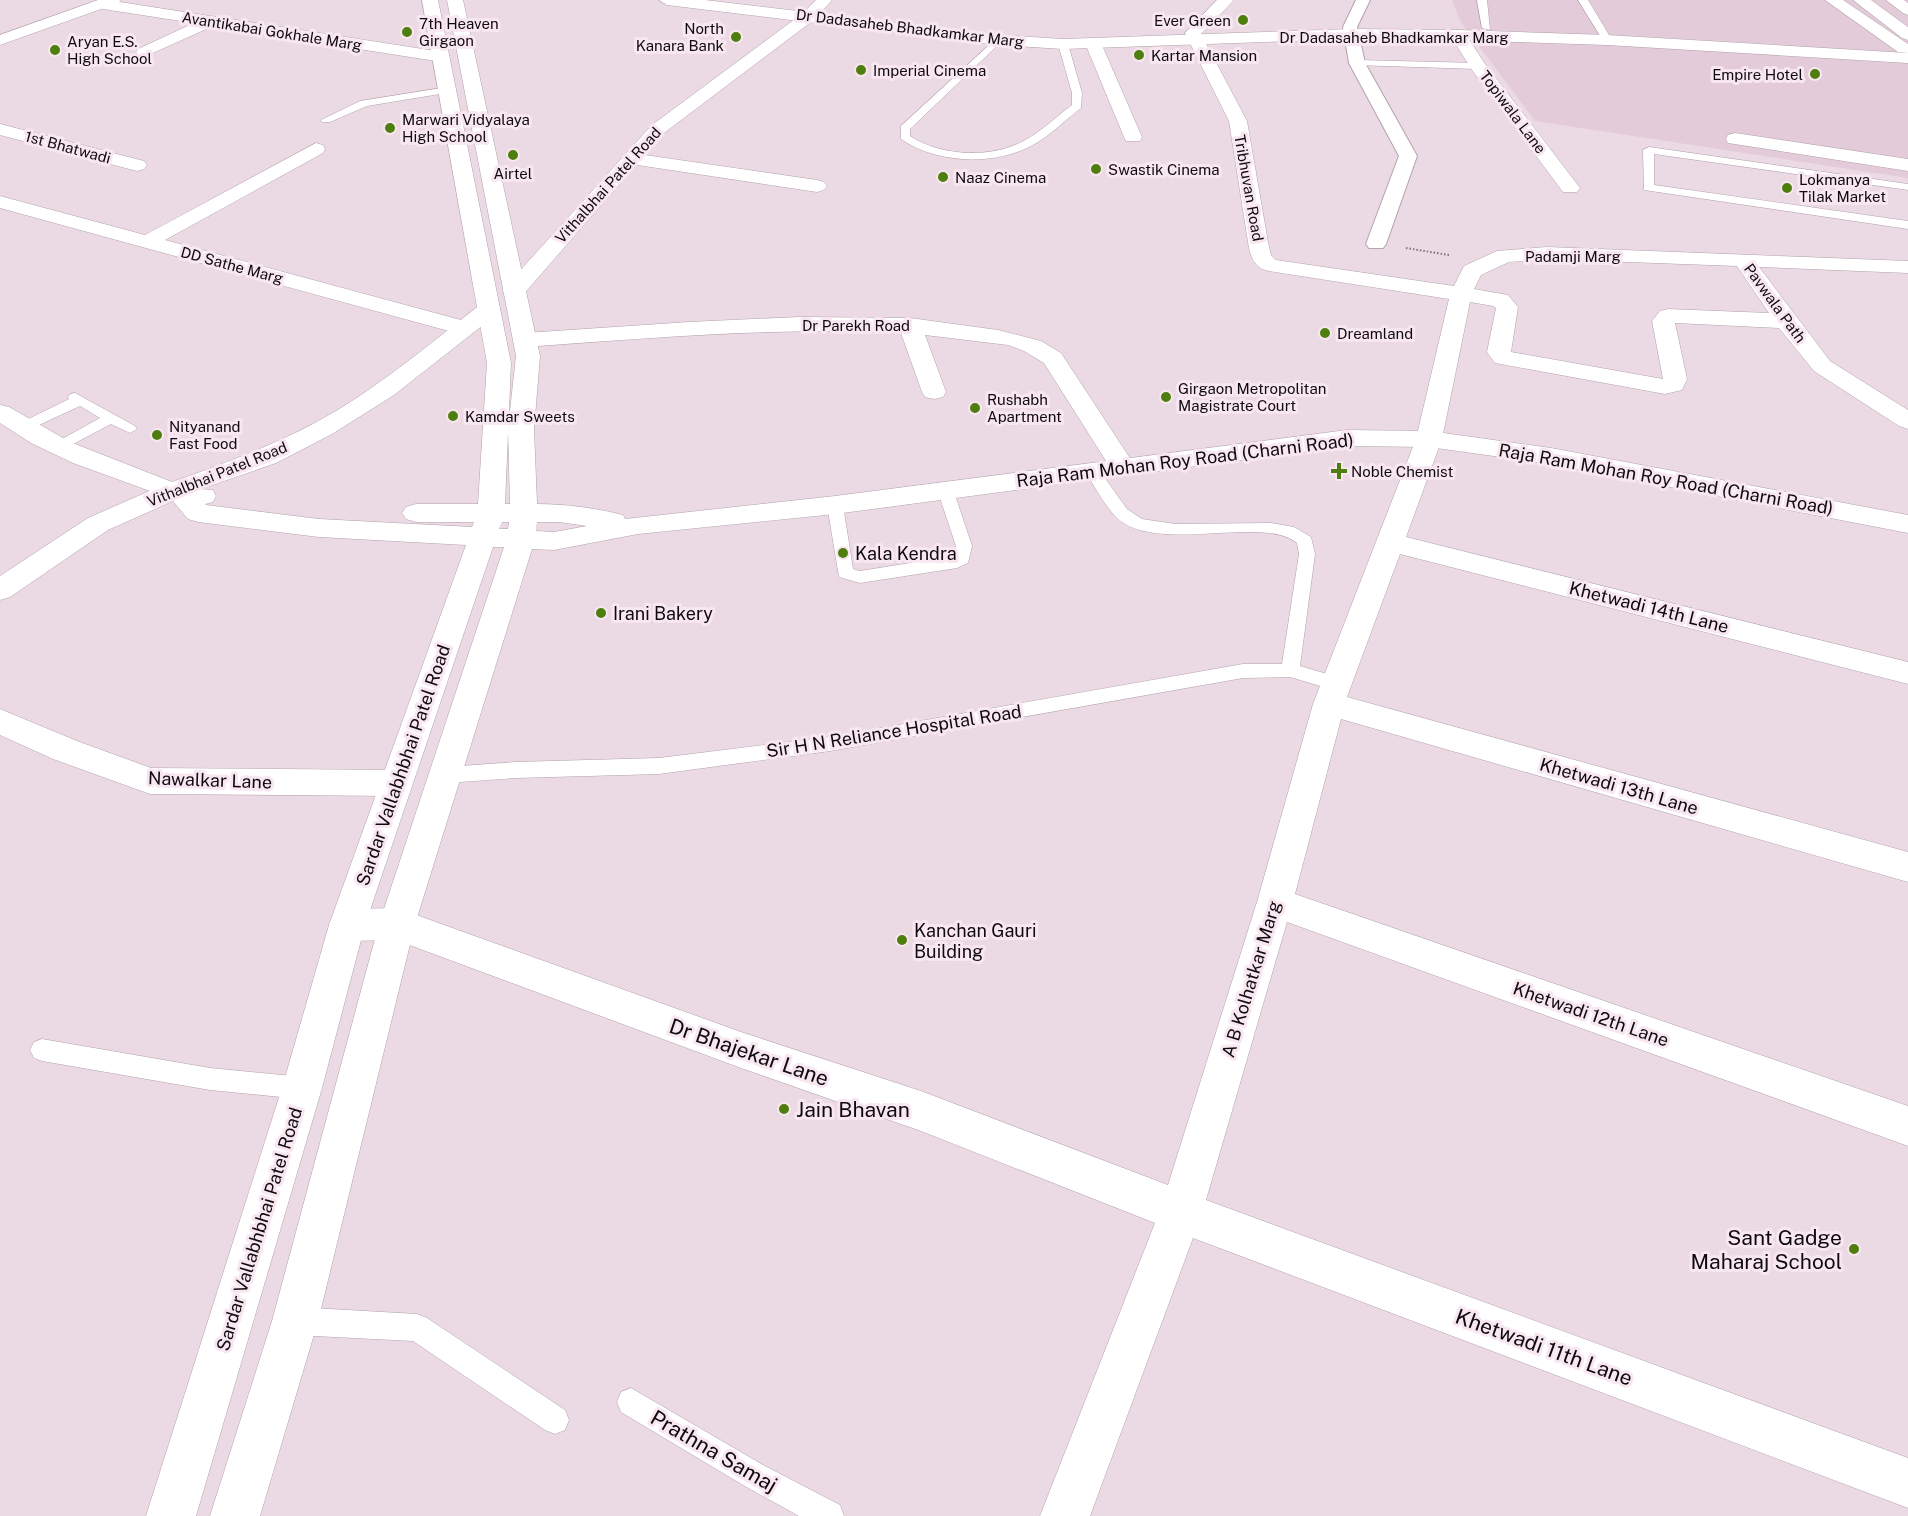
<svg xmlns="http://www.w3.org/2000/svg" width="1908" height="1516" font-family="'Public Sans',sans-serif">
<style>
.built{fill:#e3cbd9}
.lines{fill:none;stroke-linecap:round;stroke-linejoin:round}
.service-casing{stroke:#b2a2ab;stroke-width:1}
.pedestrian-casing{stroke:#b2a2ab;stroke-width:2}
.minor-casing{stroke:#b2a2ab;stroke-width:1}
.tertiary-casing{stroke:#b2a2ab;stroke-width:1}
.secondary-casing{stroke:#b2a2ab;stroke-width:1}
.path{stroke:#7c7177;stroke-width:2;stroke-dasharray:1.5 2;stroke-linecap:butt}
.service{fill:#fff;fill-rule:evenodd}
.pedestrian{fill:#fff;fill-rule:evenodd}
.minor{fill:#fff;fill-rule:evenodd}
.tertiary{fill:#fff;fill-rule:evenodd}
.secondary{fill:#fff;fill-rule:evenodd}
.poi-dot{fill:#4e7f0e;stroke:#f8e7f1;stroke-width:2}
.labels{text-anchor:middle;dominant-baseline:central;stroke-width:6;stroke-linejoin:round;paint-order:stroke}
.far-poi-label{font-size:15px;fill:#0f0a0d;stroke:#f8e7f1;text-anchor:start}
.far-street-label{font-size:15px;fill:#0f0a0d;stroke:#f8e7f1}
.street-label{font-size:18px;fill:#0f0a0d;stroke:#f8e7f1}
.poi-label{font-size:18px;fill:#0f0a0d;stroke:#f8e7f1;text-anchor:start}
.near-street-label{font-size:21px;fill:#0f0a0d;stroke:#f8e7f1}
.near-poi-label{font-size:21px;fill:#0f0a0d;stroke:#f8e7f1;text-anchor:start}
</style>
<rect width="100%" height="100%" fill="#ebdae4"/>
<polygon class="built" points="1452,0 1908,0 1908,178 1535,121 1460,21"/>
<g class="lines">
<defs>
<g id="service">
<polygon points="1477,0 1487,0 1490,30 1482,28"/>
<polygon points="1578,0 1588,0 1612,40 1610,42 1604,42"/>
<path d="M998 37 1001 38V42L910 129V136C942 157 994 159 1027 139 1043 130 1057 116 1072 105V93L1058 44 1063 41 1068 44 1082 93 1081 108C1065 120 1051 135 1033 145 995 166 937 164 901 139V126Z"/>
<polygon points="1357,60 1478,63 1483,66 1478,69 1354,65 1352,63"/>
<polygon points="448,87 453,90 452,92 367,106 330,122 322,122 321,120 360,101"/>
<polygon points="1649,147 1908,184 1908,190 1654,154 1654,185 1908,221 1908,229 1644,190 1643,150"/>
<polygon points="75,393 135,426 137,429 130,433 111,424 58,452 50,447 53,444 100,418 80,406 26,431 16,431 14,428 16,425 69,399 68,397 70,394"/>
<path d="M1092 465 1097 467 1127 509 1142 519 1175 524 1271 523 1294 527 1311 537 1315 554 1300 666 1344 679 1346 684 1344 689 1337 691 1290 677 1243 678 830 751 659 774 516 778 446 783 439 780 436 775 439 770 446 767 516 762 659 758 830 737 1243 664H1282L1299 554 1297 543C1262 514 1153 556 1115 516 1103 503 1094 485 1084 470Z"/>
<polygon points="945,484 953,489 972,546 968,563 957,568 860,583 839,577 827,505 829,501 835,500 843,505 853,569 860,571 954,556 956,546 937,489"/>
<polygon points="42,1039 210,1068 302,1077 311,1080 314,1088 311,1096 302,1099 210,1090 42,1061 34,1058 30,1050 34,1042"/>
<polygon points="295,1307 417,1314 427,1318 565,1410 569,1420 565,1430 555,1434 545,1430 413,1341 295,1335 285,1331 281,1321 285,1311"/>
<polygon points="631,1388 763,1465 840,1505 844,1516 799,1516 743,1485 621,1412 617,1402 621,1392"/>
</g>
<polygon id="pedestrian" points="1356,0 1370,0 1357,27 1365,63 1417,156 1386,244 1383,248 1369,248 1366,244 1399,156 1349,63 1343,27"/>
<g id="minor">
<polygon points="107,0 442,52 450,57 442,62 213,26 144,57 138,55 136,52 138,49 194,23 103,9 95,4 98,1"/>
<path d="M1217 0H1234L1201 34 1247 121 1268 242 1271 255 1276 260 1454 286 1464 266 1497 251 1547 247 1908 261V273L1759 267 1830 361 1908 410V429L1899 426 1814 371 1779 328 1675 323 1687 379 1682 390 1665 394 1495 363 1487 352 1496 308 1493 306 1470 302 1442 439 1406 537 1908 662V684L1400 554 1347 697 1908 852V882L1341 719 1295 894 1908 1106V1146L1287 922 1206 1200 1908 1458V1508L1193 1238 1090 1516H1040L1155 1223 921 1131 741 1068 396 940 347 941 334 936 329 925 334 914 347 909 397 908 741 1032 921 1091 1168 1185 1257 902 1313 704 1416 439 1449 299 1269 271C1254 268 1250 256 1248 242L1229 121 1185 33ZM1547 259 1737 266 1769 313 1668 309 1660 311 1652 321 1663 379 1511 352 1518 307 1508 295 1474 289 1481 275 1509 262Z"/>
<polygon points="1458,30 1464,32 1485,64 1577,184 1580,188 1577,192 1563,192 1472,70 1450,35"/>
<polygon points="1093,38 1101,43 1142,137 1140,141 1126,141 1124,137 1085,43"/>
<polygon points="0,124 144,161 147,165 144,169 137,171 0,135"/>
<polygon points="1735,133 1908,159 1908,171 1728,143 1726,139 1728,135"/>
<polygon points="316,143 323,145 325,149 323,153 165,240 472,323 475,328 472,333 464,335 456,333 0,208 0,196 145,235"/>
<polygon points="631,153 817,180 824,182 827,186 824,190 817,192 624,163 622,159 624,155"/>
<path d="M799 317 910 318 998 330 1041 341 1061 353 1135 466 1131 472 1122 474 1113 472 1044 363 1024 351 1008 345 925 335 946 392 943 397 934 399 925 397 922 392 901 333C775 327 651 338 525 347L517 345 513 340 517 335 525 333 689 322Z"/>
<polygon points="0,709 77,741 151,768 395,770 407,774 412,783 407,792 395,796 150,794 53,759 0,735"/>
</g>
<g id="tertiary">
<polygon points="98,0 121,0 118,3 0,45 0,35"/>
<polygon points="816,0 832,0 815,19 664,133 522,296 514,298 506,296 503,291 506,286 652,125 803,13"/>
<polygon points="1825,0 1843,0 1908,44 1908,53 1898,52"/>
<polygon points="1886,0 1904,0 1908,3 1908,15 1903,13"/>
<path d="M489 302 497 304 500 309 497 314 394 395 332 434 276 463 172 499 73 463 31 443 0 423V405L9 407 70 442 172 482C220 465 267 448 313 424 373 392 427 346 481 304Z"/>
</g>
<g id="secondary">
<path d="M422 0H438L511 363 505 504H510L508 429 516 356 447 0H463L540 356 534 429 537 504C566 504 595 508 623 515L625 519 835 496 1347 430 1429 431 1551 448 1908 515V533L1551 464 1429 447 1347 446 835 514 638 534 554 550 532 549 415 924 318 1321 260 1516H210L272 1321 379 924 504 547H493L365 925 322 1088 196 1516H146L282 1088 329 925 466 545 319 537 198 522 188 519 173 501 108 530 10 597 0 600V576L88 518 163 485 172 483 188 488 213 490 216 496 213 502 205 504 206 505 319 519 472 527 474 522H416L406 519 402 513 406 507 416 504H478L487 363ZM502 522H509L508 529H499ZM537 522H559L587 526 554 532 536 531Z"/>
<polygon points="659,0 705,0 998,35 1063,39 1352,29 1458,30 1607,35 1908,53 1908,63 1607,45 1458,40 1352,39 1063,49 998,45 667,5"/>
<polygon points="1853,0 1871,0 1908,27 1908,40 1902,38"/>
</g>
</defs>
<use href="#service" class="service-casing"/>
<use href="#pedestrian" class="pedestrian-casing"/>
<use href="#minor" class="minor-casing"/>
<use href="#tertiary" class="tertiary-casing"/>
<use href="#secondary" class="secondary-casing"/>
<polyline class="path" points="1406,248 1449,255"/>
<use href="#service" class="service"/>
<use href="#pedestrian" class="pedestrian"/>
<use href="#minor" class="minor"/>
<use href="#tertiary" class="tertiary"/>
<use href="#secondary" class="secondary"/>
</g>
<g class="poi-dot">
<circle cx="1243" cy="20" r="6"/>
<circle cx="407" cy="32" r="6"/>
<circle cx="736" cy="37" r="6"/>
<circle cx="55" cy="50" r="6"/>
<circle cx="1139" cy="55" r="6"/>
<circle cx="861" cy="70" r="6"/>
<circle cx="1815" cy="74" r="6"/>
<circle cx="390" cy="128" r="6"/>
<circle cx="513" cy="155" r="6"/>
<circle cx="1096" cy="169" r="6"/>
<circle cx="943" cy="177" r="6"/>
<circle cx="1787" cy="188" r="6"/>
<circle cx="1325" cy="333" r="6"/>
<circle cx="1166" cy="397" r="6"/>
<circle cx="975" cy="408" r="6"/>
<circle cx="453" cy="416" r="6"/>
<circle cx="157" cy="435" r="6"/>
<path d="M1336 462h6v6h6v6h-6v6h-6v-6h-6v-6h6z"/>
<circle cx="843" cy="553" r="6"/>
<circle cx="601" cy="613" r="6"/>
<circle cx="902" cy="940" r="6"/>
<circle cx="784" cy="1109" r="6"/>
<circle cx="1854" cy="1249" r="6"/>
</g>
<g class="labels">
<g class="far-poi-label">
<text x="1231" y="20" text-anchor="end">Ever Green</text>
<text x="419" y="23">7th Heaven<tspan x="419" dy="17">Girgaon</tspan></text>
<text x="724" y="28" text-anchor="end">North<tspan x="724" dy="17">Kanara Bank</tspan></text>
<text x="67" y="41">Aryan E.S.<tspan x="67" dy="17">High School</tspan></text>
<text x="1151" y="55">Kartar Mansion</text>
<text x="873" y="70">Imperial Cinema</text>
<text x="1803" y="74" text-anchor="end">Empire Hotel</text>
<text x="402" y="119">Marwari Vidyalaya<tspan x="402" dy="17">High School</tspan></text>
<text x="1108" y="169">Swastik Cinema</text>
<text x="513" y="173" text-anchor="middle">Airtel</text>
<text x="955" y="177">Naaz Cinema</text>
<text x="1799" y="179">Lokmanya<tspan x="1799" dy="17">Tilak Market</tspan></text>
<text x="1337" y="333">Dreamland</text>
<text x="1178" y="388">Girgaon Metropolitan<tspan x="1178" dy="17">Magistrate Court</tspan></text>
<text x="987" y="399">Rushabh<tspan x="987" dy="17">Apartment</tspan></text>
<text x="465" y="416">Kamdar Sweets</text>
<text x="169" y="426">Nityanand<tspan x="169" dy="17">Fast Food</tspan></text>
<text x="1351" y="471">Noble Chemist</text>
</g>
<g class="far-street-label">
<text transform="translate(910 28) rotate(7)">Dr Dadasaheb Bhadkamkar Marg</text>
<text transform="translate(272 31) rotate(9)">Avantikabai Gokhale Marg</text>
<text x="1394" y="37">Dr Dadasaheb Bhadkamkar Marg</text>
<text transform="translate(1513 112) rotate(53)">Topiwala Lane</text>
<text transform="translate(68 147) rotate(15)">1st Bhatwadi</text>
<text transform="translate(608 185) rotate(-48)">Vithalbhai Patel Road</text>
<text transform="translate(1249 188) rotate(80)">Tribhuvan Road</text>
<text x="1573" y="256">Padamji Marg</text>
<text transform="translate(232 265) rotate(15)">DD Sathe Marg</text>
<text transform="translate(1775 303) rotate(54)">Pavwala Path</text>
<text x="856" y="325">Dr Parekh Road</text>
<text transform="translate(217 474) rotate(-22)">Vithalbhai Patel Road</text>
</g>
<g class="street-label">
<text transform="translate(1185 460) rotate(-7)">Raja Ram Mohan Roy Road (Charni Road)</text>
<text transform="translate(1666 479) rotate(10)">Raja Ram Mohan Roy Road (Charni Road)</text>
<text transform="translate(1649 607) rotate(14)">Khetwadi 14th Lane</text>
<text transform="translate(894 731) rotate(-9)">Sir H N Reliance Hospital Road</text>
<text transform="translate(403 765) rotate(-71)">Sardar Vallabhbhai Patel Road</text>
<text transform="translate(210 780) rotate(2)">Nawalkar Lane</text>
<text transform="translate(1619 786) rotate(16)">Khetwadi 13th Lane</text>
<text transform="translate(1251 979) rotate(-73)">A B Kolhatkar Marg</text>
<text transform="translate(1591 1014) rotate(19)">Khetwadi 12th Lane</text>
<text transform="translate(259 1229) rotate(-73)">Sardar Vallabhbhai Patel Road</text>
</g>
<g class="poi-label">
<text x="855" y="553">Kala Kendra</text>
<text x="613" y="613">Irani Bakery</text>
<text x="914" y="930">Kanchan Gauri<tspan x="914" dy="21">Building</tspan></text>
</g>
<g class="near-street-label">
<text transform="translate(749 1052) rotate(19)">Dr Bhajekar Lane</text>
<text transform="translate(1544 1347) rotate(20)">Khetwadi 11th Lane</text>
<text transform="translate(714 1451) rotate(30)">Prathna Samaj</text>
</g>
<g class="near-poi-label">
<text x="796" y="1109">Jain Bhavan</text>
<text x="1842" y="1237" text-anchor="end">Sant Gadge<tspan x="1842" dy="24">Maharaj School</tspan></text>
</g>
</g>
</svg>
